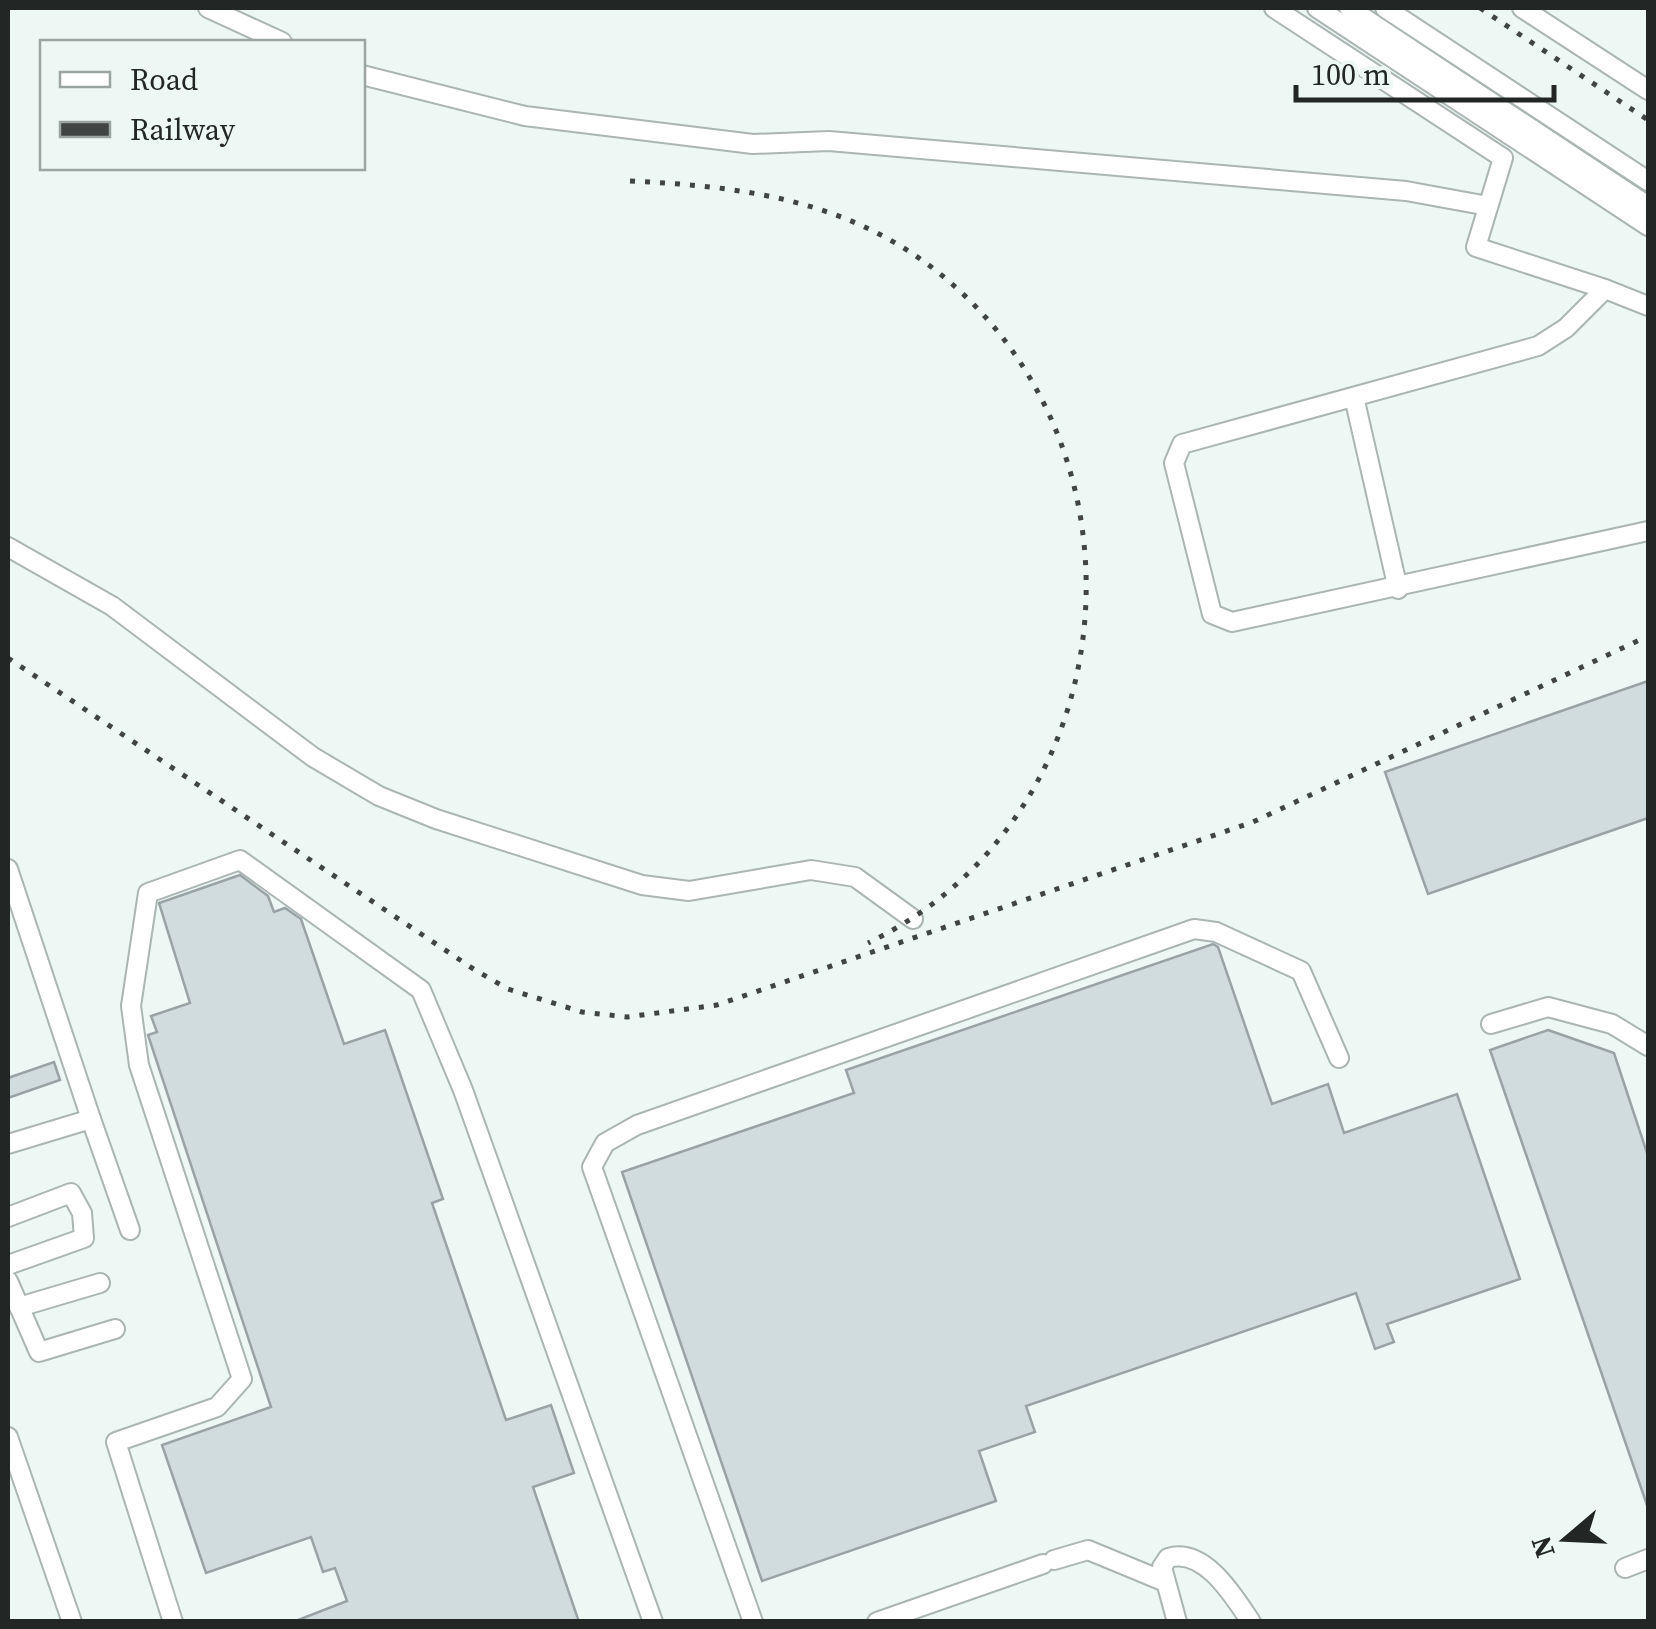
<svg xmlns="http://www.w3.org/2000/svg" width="1656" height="1629" font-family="'Source Serif 4',serif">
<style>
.building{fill:#d1dcde;stroke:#99a3a6;stroke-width:2.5}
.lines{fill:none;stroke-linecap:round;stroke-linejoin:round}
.minor-casing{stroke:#abb5b3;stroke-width:22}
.minor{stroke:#fff;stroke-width:18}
.rail{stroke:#404543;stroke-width:5;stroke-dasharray:5 10;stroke-linecap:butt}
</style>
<rect width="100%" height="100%" fill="#edf8f5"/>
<g class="building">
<polygon points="1648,681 1648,818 1428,894 1385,772"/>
<polygon points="240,875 268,896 274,912 285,908 301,919 344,1044 385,1030 443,1199 432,1203 506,1420 551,1405 574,1473 533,1487 579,1622 293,1622 347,1601 335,1568 323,1572 311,1537 206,1573 162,1445 271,1407 148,1035 157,1032 151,1016 190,1003 159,903"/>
<polygon points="1213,944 1218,947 1272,1104 1328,1084 1344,1133 1457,1094 1520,1279 1387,1324 1394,1342 1375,1349 1356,1293 1026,1406 1035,1432 979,1451 996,1501 762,1581 622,1172 854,1093 846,1070"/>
<polygon points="1548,1030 1614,1053 1648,1156 1648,1508 1490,1050"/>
<polygon points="54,1062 60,1080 8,1098 8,1078"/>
</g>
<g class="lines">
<defs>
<g id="minor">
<polyline points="208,8 282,42"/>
<polyline points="1274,8 1503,158 1476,247 1605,289"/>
<polyline points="1317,8 1648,226"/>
<polyline points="1349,8 1648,206"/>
<polyline points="1385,8 1648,181"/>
<polyline points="1522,8 1648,90"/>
<polyline points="362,75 525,116 753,144 829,141 1406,191 1488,206"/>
<polyline points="1648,306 1605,289 1566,328 1538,346 1182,444 1174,463 1212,614 1232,622 1648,531"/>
<polyline points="1354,397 1398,589"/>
<polyline points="8,547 112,606 313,757 379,796 436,819 642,885 689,891 811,870 855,877 913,919"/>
<polyline points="8,869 91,1119 8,1144"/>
<polyline points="1491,1024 1548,1007 1612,1024 1648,1046"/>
<polyline points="91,1119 130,1230"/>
<polyline points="8,1217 71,1193 82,1213 84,1238 8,1265"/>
<polyline points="8,1281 39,1352 115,1329"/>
<polyline points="19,1307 100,1283"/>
<polyline points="8,1437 72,1622"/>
<polyline points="1054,1560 1088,1550 1163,1581"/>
<polyline points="1625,1568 1648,1559"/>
<polyline points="173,1622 116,1442 217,1407 242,1379 139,1065 131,1006 148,893 240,860 421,990 463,1090 653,1622"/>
<polyline points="753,1622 592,1167 605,1143 637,1125 1194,929 1216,932 1301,971 1339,1058"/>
<polyline points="877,1622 1043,1564"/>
<path d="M1177 1622 1162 1567 1168 1558C1204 1547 1233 1595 1251 1622"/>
</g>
</defs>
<use href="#minor" class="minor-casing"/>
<use href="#minor" class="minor"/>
<g class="rail">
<polyline points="1480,8 1648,120"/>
<path d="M630 181C738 186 841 199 930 266 1161 441 1132 816 868 943"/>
<polyline points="8,658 475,970 508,989 582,1012 627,1017 717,1005 1253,822 1648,636"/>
</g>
</g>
<rect width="1656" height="1629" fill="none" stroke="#222625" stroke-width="20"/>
<rect x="40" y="40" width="325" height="130" fill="#edf8f5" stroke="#9ca4a2" stroke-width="2.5"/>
<rect x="60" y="72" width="50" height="15" fill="#ffffff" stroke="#9ca4a2" stroke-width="2.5"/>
<text x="130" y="90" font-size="30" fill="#222625">Road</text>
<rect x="60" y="122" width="50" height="15" fill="#404543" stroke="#9ca4a2" stroke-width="2.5"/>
<text x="130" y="140" font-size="30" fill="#222625">Railway</text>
<g transform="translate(1566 1539) rotate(251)" stroke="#edf8f5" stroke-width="8" paint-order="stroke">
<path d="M0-8L18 38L0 25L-18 38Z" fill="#222625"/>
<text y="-15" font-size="28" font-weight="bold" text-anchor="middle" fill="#222625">N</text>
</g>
<path d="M1296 85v15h258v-15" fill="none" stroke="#222625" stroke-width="5"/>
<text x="1311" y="85" font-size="30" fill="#222625" stroke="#edf8f5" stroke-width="8" paint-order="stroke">100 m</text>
</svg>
